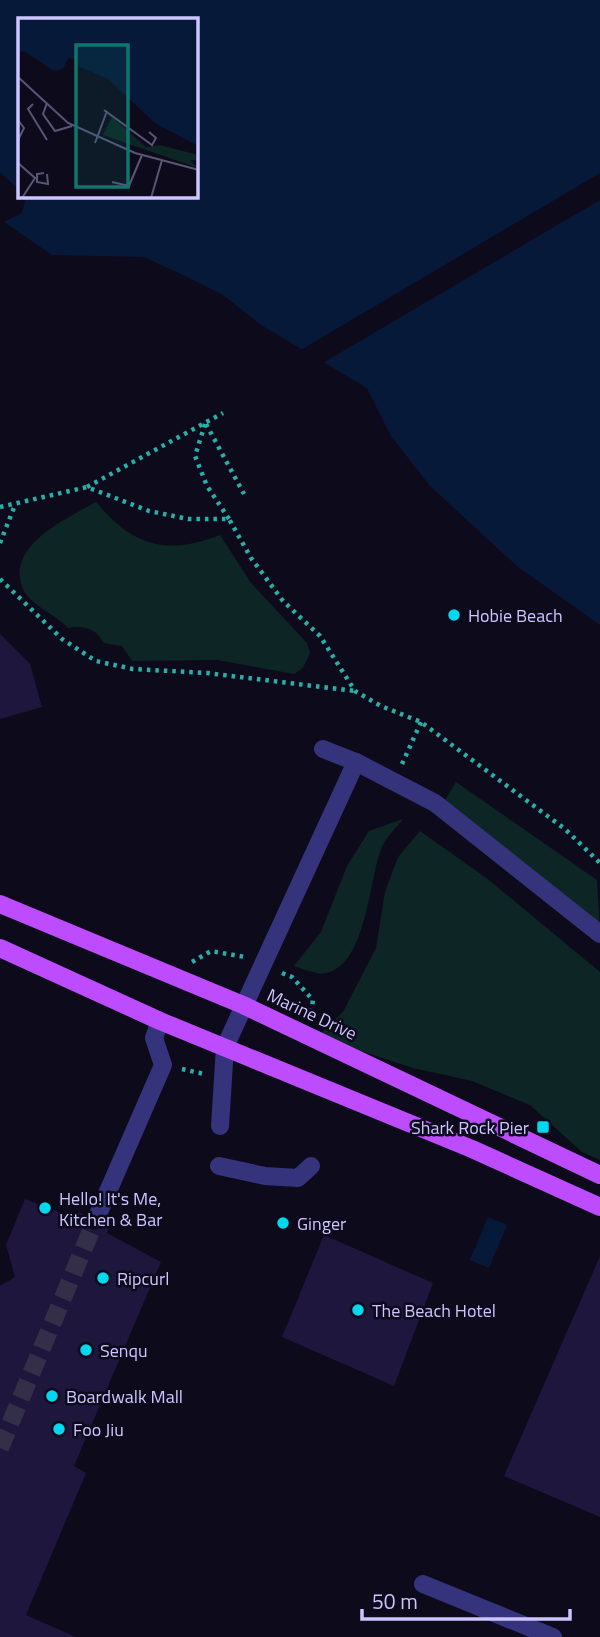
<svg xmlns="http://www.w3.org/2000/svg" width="600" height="1637" font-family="'Titillium Web',sans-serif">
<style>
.green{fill:#0d2625}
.water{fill:#071939}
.pier{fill:#0d0a1c}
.building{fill:#1e163d}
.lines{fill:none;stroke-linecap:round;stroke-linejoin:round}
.minor-tunnel{stroke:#332f49;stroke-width:18;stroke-dasharray:18 9;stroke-linecap:butt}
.path{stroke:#28b0a8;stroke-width:4.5;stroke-dasharray:3.5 5;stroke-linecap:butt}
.minor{stroke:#36337d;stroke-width:18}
.major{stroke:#bd4cff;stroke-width:18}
.poi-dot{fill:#00d8f0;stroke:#0d0a1c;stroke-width:2.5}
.labels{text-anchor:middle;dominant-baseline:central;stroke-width:5;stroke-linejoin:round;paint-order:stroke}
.poi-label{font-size:18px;fill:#ccc5ff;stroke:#0d0a1c;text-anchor:start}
.street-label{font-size:18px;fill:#ccc5ff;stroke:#0d0a1c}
.inset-road{fill:none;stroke:#595577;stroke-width:2}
.view{fill:#0f766e;fill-opacity:0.15;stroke:#0f766e;stroke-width:3.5}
.inset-edge{fill:none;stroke:#ccc5ff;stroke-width:3.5}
</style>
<rect width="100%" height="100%" fill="#0d0a1c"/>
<g class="green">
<path d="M96 502C132 546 167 556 220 535L251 583 307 643 310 653 303 668 294 674 217 660 132 661 122 646 104 643C95 628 85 625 68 628 55 614 36 608 25 593 0 548 66 519 96 502Z"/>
<polygon points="456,782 597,880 600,930 442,805"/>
<path d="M403 819C396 828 385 838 381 849 369 881 366 965 326 973 317 975 303 969 294 966L321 932 347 866 369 831Z"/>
<polygon points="420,831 489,880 600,972 600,1160 582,1152 530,1105 472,1081 413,1068 317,1037 343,1012 376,948 385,892 398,857"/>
</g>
<g class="water">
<polygon points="0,0 600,0 600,625 518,567 430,486 391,436 367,388 261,325 223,295 185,276 144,257 52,255 4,222 22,213 26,196 196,196 196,19 19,19 19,190 0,172"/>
<polygon points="488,1217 507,1225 489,1268 470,1260"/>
</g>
<polygon class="pier" points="600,173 600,200 321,364 299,351"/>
<g class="building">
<polygon points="0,634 30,664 42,707 0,719"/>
<polygon points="25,1199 75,1218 78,1212 85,1215 87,1225 92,1230 102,1228 106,1224 110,1226 107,1233 161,1262 74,1466 86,1473 26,1615 76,1637 0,1637 0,1286 15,1277 6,1245"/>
<polygon points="324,1235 433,1283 394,1386 282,1337"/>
<polygon points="600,1256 600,1517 504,1476"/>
</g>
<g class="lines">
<polyline class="minor-tunnel" points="0,1448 96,1219"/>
<g class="path">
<polyline points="205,424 195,456 207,486 229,519"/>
<polyline points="206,424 244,494"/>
<polyline points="87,487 223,413"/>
<polyline points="0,507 87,487 149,511 188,519 229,519 251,558 283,601 320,636 355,691 381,706 421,722 565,829 600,863"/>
<polyline points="0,543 15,505"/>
<polyline points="0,579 62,639 96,661 133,669 207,673 355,691"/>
<polyline points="402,764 421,722"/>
<polyline points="192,962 211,951 245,957"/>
<polyline points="282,973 292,977 313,1000 311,1012"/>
<polyline points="182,1069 204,1074"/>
</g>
<g class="minor">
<polyline points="323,749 356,762 435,803 600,934"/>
<polyline points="220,1126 225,1047 356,762"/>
<polyline points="219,1166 265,1176 298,1178 311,1166"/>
<polyline points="96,1219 163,1065 154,1038 160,1021"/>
<polyline points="423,1584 553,1637"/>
</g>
<g class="major">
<polyline points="0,904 243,1005 600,1175"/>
<polyline points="0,948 160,1021 472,1149 600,1207"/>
</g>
</g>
<g class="poi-dot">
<circle cx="454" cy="615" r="7"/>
<rect x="536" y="1120" width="14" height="14" rx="3.5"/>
<circle cx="45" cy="1208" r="7"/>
<circle cx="283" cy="1223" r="7"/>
<circle cx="103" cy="1278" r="7"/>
<circle cx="358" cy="1310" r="7"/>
<circle cx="86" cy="1350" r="7"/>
<circle cx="52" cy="1396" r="7"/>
<circle cx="59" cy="1429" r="7"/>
</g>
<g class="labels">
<g class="poi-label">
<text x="468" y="615">Hobie Beach</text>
<text x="529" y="1127" text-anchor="end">Shark Rock Pier</text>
<text x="59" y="1198">Hello! It's Me,<tspan x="59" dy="21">Kitchen &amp; Bar</tspan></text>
<text x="297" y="1223">Ginger</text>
<text x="117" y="1278">Ripcurl</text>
<text x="372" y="1310">The Beach Hotel</text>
<text x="100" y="1350">Senqu</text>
<text x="66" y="1396">Boardwalk Mall</text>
<text x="73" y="1429">Foo Jiu</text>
</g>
<g class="street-label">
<text transform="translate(312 1014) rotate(25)">Marine Drive</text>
</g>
</g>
<g transform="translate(18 18)">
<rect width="180" height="180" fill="#0d0a1c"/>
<path d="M94 99 128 129 142 127 180 137V143L172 142 180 150 85 117Z" fill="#0d2625"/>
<path d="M0 0H180V128L137 105 90 61 62 49 58 42 50 40 45 51 36 53 6 33 0 35Z" fill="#071939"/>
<path class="inset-road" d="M0 59 50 105 117 135 181 152M29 85 25 96 37 113 54 108M15 86 10 91 29 122M86 92 134 127 138 120 131 114M0 102 6 110 0 122M77 125 89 93M0 145 17 160 4 180M26 155 19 156V164L30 166 29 156M94 164 111 168 124 137M133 180 144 142"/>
<path class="view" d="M58 27H110V169H58Z"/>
<rect width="180" height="180" class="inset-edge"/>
</g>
<path d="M362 1609v10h208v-10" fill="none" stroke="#ccc5ff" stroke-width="3.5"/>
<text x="372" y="1609" font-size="21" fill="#ccc5ff" stroke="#0d0a1c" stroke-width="5" paint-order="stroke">50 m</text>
</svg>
